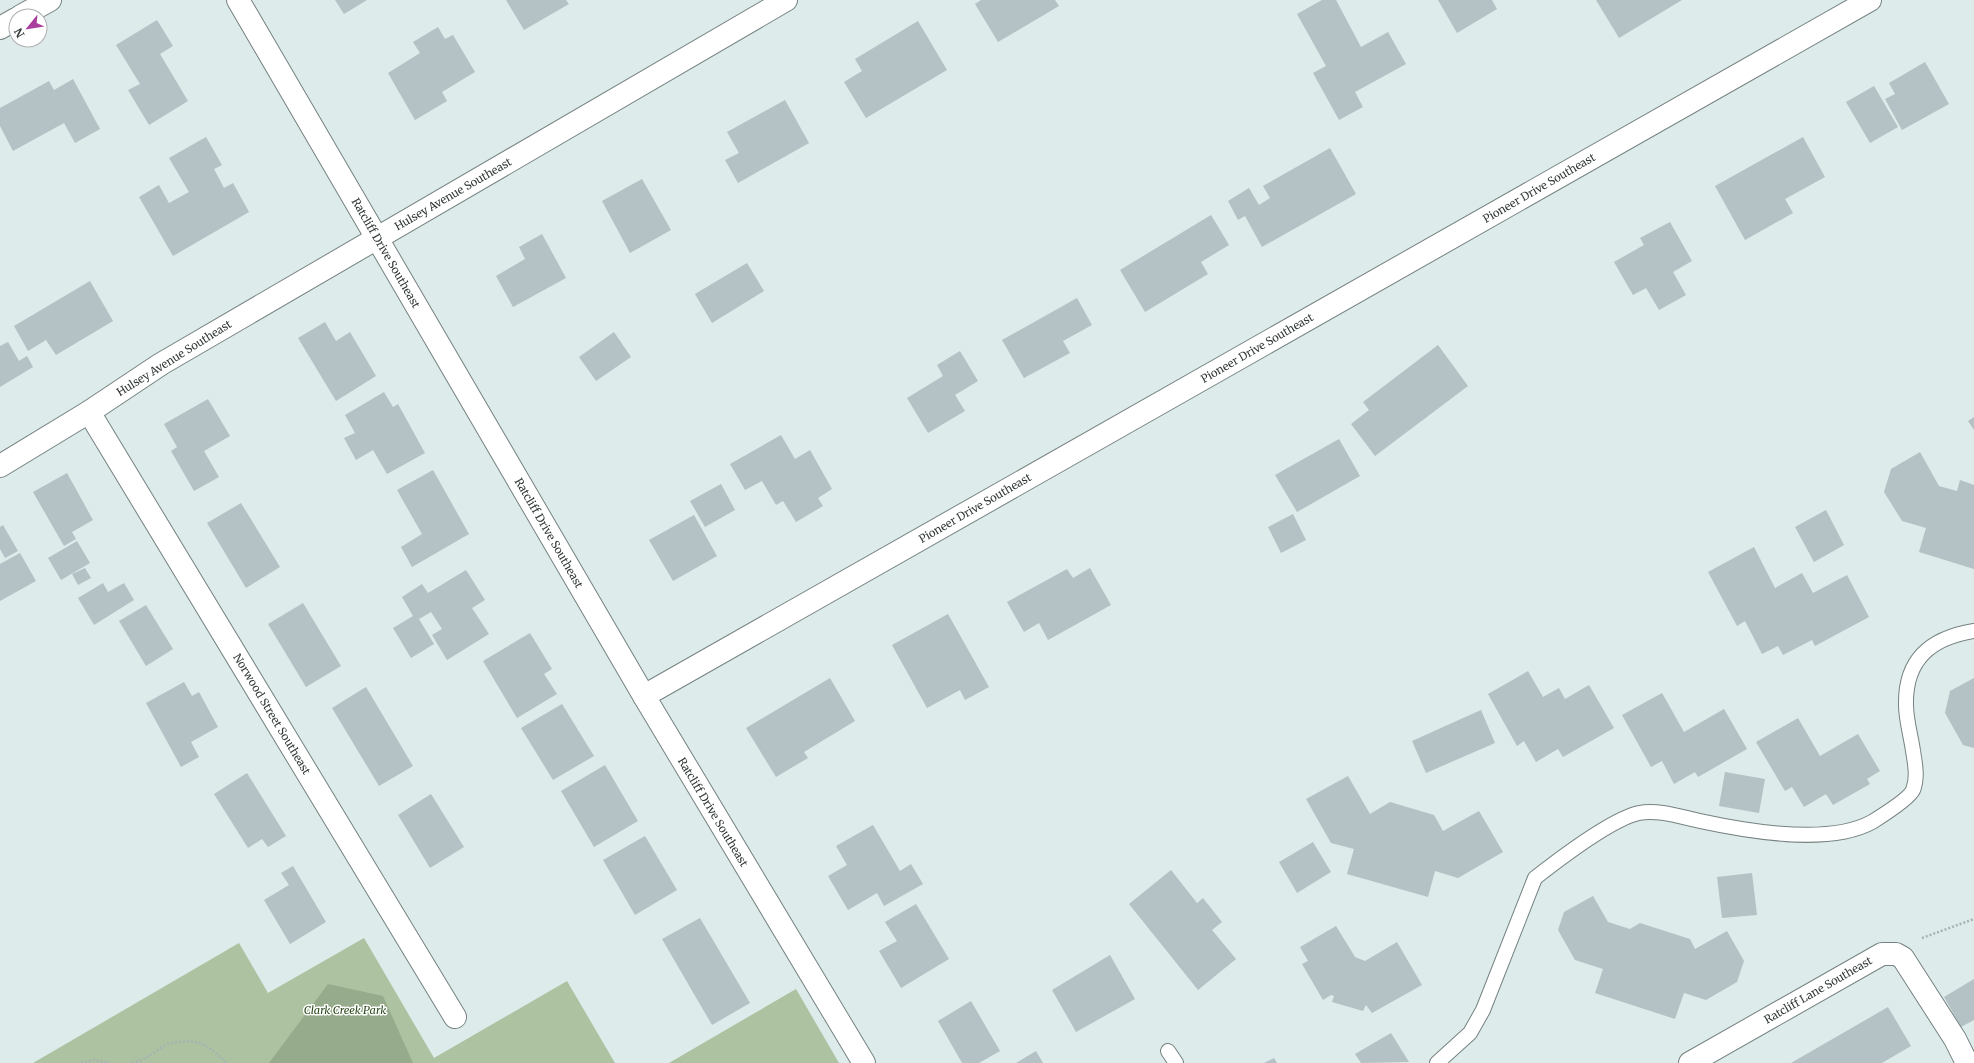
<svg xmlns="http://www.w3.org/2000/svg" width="1974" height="1063" font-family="Merriweather,serif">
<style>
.green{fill:#acc2a1}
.forest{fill:#95ab8b}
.building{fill:#b4c1c5}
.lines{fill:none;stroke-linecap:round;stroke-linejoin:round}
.service-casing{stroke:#758281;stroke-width:16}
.minor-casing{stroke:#758281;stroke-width:24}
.tertiary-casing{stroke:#758281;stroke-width:24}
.path{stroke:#a7b3b2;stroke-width:2.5;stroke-dasharray:2 2;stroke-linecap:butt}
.service{stroke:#fff;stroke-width:14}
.minor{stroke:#fff;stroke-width:22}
.tertiary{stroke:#fff;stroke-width:22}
.labels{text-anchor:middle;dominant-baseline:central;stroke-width:3;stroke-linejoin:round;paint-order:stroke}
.street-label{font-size:11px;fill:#333939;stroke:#fff}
.park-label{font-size:11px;font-style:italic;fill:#2a4818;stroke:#fff}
</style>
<rect width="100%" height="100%" fill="#ddebea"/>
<g class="green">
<polygon points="364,938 434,1058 567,981 615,1063 33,1063 239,943 268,993"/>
<polygon points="796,989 839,1063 669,1063"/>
</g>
<polygon class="forest" points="328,984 383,996 413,1063 269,1063"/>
<g class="building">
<polygon points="335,0 367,0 344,14"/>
<polygon points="506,0 566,0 569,4 524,30"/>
<polygon points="981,0 1055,0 1059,6 998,42 975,4"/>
<polygon points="1322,0 1336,0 1361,47 1388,32 1406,64 1355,92 1363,107 1339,120 1313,73 1326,66 1297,14"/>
<polygon points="1438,0 1492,0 1497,9 1457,33"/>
<polygon points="1596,0 1682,0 1619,38"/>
<polygon points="157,20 173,46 160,54 188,101 149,125 128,90 140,84 116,45"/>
<polygon points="918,21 947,70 866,118 844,82 862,71 855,59"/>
<polygon points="438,27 445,39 453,35 475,72 442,92 447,101 415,120 388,73 420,53 413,42"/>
<polygon points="1925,62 1949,104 1902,130 1885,99 1895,94 1889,83"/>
<polygon points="73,79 100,129 75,143 64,123 13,151 0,126 0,108 49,81 54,90"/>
<polygon points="1874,86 1898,127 1870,143 1846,102"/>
<polygon points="785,100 809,143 738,183 725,160 739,153 727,132"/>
<polygon points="206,137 222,165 214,169 224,188 233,183 249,212 173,256 139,197 159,185 169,203 189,192 169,158"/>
<polygon points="1803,137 1825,177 1785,199 1793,213 1745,240 1715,186"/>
<polygon points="1330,148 1356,194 1262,247 1245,216 1238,220 1228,201 1249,188 1259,205 1270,198 1263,186"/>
<polygon points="642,179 671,230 630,253 602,201"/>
<polygon points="1211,215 1229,245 1201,262 1208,274 1145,312 1120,270"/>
<polygon points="1670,222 1692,261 1673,272 1686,295 1659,310 1646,288 1633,295 1614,262 1644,245 1640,238"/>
<polygon points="542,234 566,278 513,307 496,276 525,259 519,247"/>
<polygon points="747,263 764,291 712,323 695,294"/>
<polygon points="90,281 113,321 56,355 46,340 28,351 14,326"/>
<polygon points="1077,298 1092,325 1063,341 1070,353 1024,378 1002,340"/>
<polygon points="325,322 336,341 350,332 376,376 336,401 298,338"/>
<polygon points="614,332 631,357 596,381 579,357"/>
<polygon points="8,342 19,361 27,356 33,367 0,387 0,346"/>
<polygon points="1438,345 1468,386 1375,456 1351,424 1369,410 1363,402"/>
<polygon points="960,351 978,381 955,395 965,411 928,433 907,398 943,376 937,365"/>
<polygon points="384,392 393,407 398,404 425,453 387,474 373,450 356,460 344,438 355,433 345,415"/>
<polygon points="208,399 230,436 204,451 219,477 194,491 171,451 177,447 164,424"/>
<polygon points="1974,417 1974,430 1968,421"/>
<polygon points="781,435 795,459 810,450 832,489 818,498 823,506 796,522 783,501 776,505 762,481 745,490 730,464"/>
<polygon points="1339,439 1360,476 1297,512 1275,475"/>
<polygon points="1920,452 1939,486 1957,491 1960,480 1974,485 1974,569 1919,552 1926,528 1902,521 1884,492 1891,469"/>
<polygon points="433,470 469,534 412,567 401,547 422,534 397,490"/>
<polygon points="67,473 93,520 72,532 76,539 64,546 33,492"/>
<polygon points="721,484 735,510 705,527 690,501"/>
<polygon points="241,503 280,567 246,588 207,523"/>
<polygon points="1826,510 1844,545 1814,562 1795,527"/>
<polygon points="1293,514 1306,540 1281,553 1268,527"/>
<polygon points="694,515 717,556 673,581 649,540"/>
<polygon points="3,525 18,551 5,558 0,549 0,527"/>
<polygon points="77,541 90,563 61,580 48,558"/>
<polygon points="1754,547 1775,588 1802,573 1813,593 1847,575 1869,617 1815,646 1812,640 1783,655 1778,646 1762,654 1745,621 1737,626 1708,572"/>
<polygon points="20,553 36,581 0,601 0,564"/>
<polygon points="85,568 91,578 78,585 72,574"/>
<polygon points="1090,568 1111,605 1048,640 1039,623 1024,632 1007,602 1067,569 1073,578"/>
<polygon points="466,570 485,600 472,608 489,634 447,660 432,635 442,629 431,612 419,619 434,644 411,658 393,628 413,616 402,597 422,584 428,593"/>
<polygon points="103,583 108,592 124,583 134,600 94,625 78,598"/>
<polygon points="303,603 341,666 306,687 268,624"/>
<polygon points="146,605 173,649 146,666 119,621"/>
<polygon points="948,614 989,687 965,700 960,690 927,708 892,645"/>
<polygon points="530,633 552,669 544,674 557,694 517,718 483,661"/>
<polygon points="1528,671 1543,697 1559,688 1565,699 1589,685 1614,728 1563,757 1558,749 1536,762 1524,741 1517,746 1488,694"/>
<polygon points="830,678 855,721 804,752 808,758 776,777 746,728"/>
<polygon points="1974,678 1974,748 1963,745 1945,713 1950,691"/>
<polygon points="184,682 192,696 199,692 218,727 191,742 199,757 181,767 146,703"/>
<polygon points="366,687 413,766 379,786 332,708"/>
<polygon points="1662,693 1684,732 1724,709 1747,749 1698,777 1695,772 1674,784 1662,761 1651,767 1622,715"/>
<polygon points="562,704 594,756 553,780 521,728"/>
<polygon points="1481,710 1495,743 1426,773 1412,741"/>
<polygon points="1798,718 1820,756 1858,734 1880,771 1867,779 1870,784 1833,805 1826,794 1804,807 1792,787 1785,791 1756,742"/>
<polygon points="605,765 638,821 594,847 561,791"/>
<polygon points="1725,772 1765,779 1759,813 1719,806"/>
<polygon points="247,773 286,836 268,847 262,839 248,848 214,794"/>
<polygon points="1348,776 1370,814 1390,802 1434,815 1443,831 1479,811 1503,852 1458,878 1435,871 1428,897 1347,874 1354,849 1331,843 1306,799"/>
<polygon points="431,794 464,847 430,868 398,815"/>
<polygon points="873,825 900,871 911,864 923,884 884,906 877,893 848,910 828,876 847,865 836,846"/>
<polygon points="645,836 677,890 635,915 603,860"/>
<polygon points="1313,842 1331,872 1297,893 1279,862"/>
<polygon points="293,866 326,922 290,944 264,900 289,885 281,873"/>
<polygon points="1171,870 1197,903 1203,898 1222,922 1212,930 1236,959 1198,990 1129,904"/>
<polygon points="1752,873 1757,915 1722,918 1717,877"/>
<polygon points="1593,896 1608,922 1630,929 1640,923 1690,939 1695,949 1727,931 1744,961 1737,982 1706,1000 1684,993 1675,1019 1595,993 1603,969 1575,960 1558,930 1564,912"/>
<polygon points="916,904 949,959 901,988 879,951 897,941 885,922"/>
<polygon points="700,918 750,1003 712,1025 662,939"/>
<polygon points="1336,926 1355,957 1365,961 1397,942 1422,985 1372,1013 1366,1005 1363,1011 1332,1002 1334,996 1331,995 1323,1000 1302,964 1308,961 1300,947"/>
<polygon points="1110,955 1135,999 1076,1032 1052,990"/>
<polygon points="1974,979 1974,1020 1961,1027 1944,997"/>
<polygon points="971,1001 1000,1051 979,1063 962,1063 938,1021"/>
<polygon points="1888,1007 1911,1046 1882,1063 1791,1063"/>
<polygon points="1391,1033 1409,1062 1361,1063 1355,1054"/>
<polygon points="1036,1051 1043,1063 1016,1063"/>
<polygon points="1274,1058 1277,1063 1264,1063"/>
</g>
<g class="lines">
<defs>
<g id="service">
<polyline points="1168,1051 1176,1063"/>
<path d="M1437 1063 1470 1033 1483 1010 1535 878C1558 860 1612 819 1639 813 1658 809 1681 817 1700 821 1746 831 1828 846 1872 822 1880 817 1909 799 1913 790 1918 778 1915 763 1913 751 1911 736 1906 720 1906 705 1905 659 1931 638 1974 631"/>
</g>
<g id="minor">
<polyline points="21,16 50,0"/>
<polyline points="0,28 16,19"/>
<polyline points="89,412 455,1017"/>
<polyline points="0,466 89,412 161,364 786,0"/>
<polyline points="644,696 1870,0"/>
<polyline points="1690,1063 1882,954 1896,954 1903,958 1955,1039 1967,1063"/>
</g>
<polyline id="tertiary" points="238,0 644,696 864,1063"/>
</defs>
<use href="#service" class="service-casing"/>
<use href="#minor" class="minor-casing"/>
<use href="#tertiary" class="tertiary-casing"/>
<g class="path">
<polyline points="1922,938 1974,919"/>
<polyline points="81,1063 94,1060 110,1063"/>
<path d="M132 1063C145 1060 153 1053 164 1046 168 1043 173 1043 179 1042 203 1039 210 1048 227 1063"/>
</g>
<use href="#service" class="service"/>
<use href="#minor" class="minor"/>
<use href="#tertiary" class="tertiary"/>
</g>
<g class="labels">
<g class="street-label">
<text transform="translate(1539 188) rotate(-30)">Pioneer Drive Southeast</text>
<text transform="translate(453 194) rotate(-30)">Hulsey Avenue Southeast</text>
<text transform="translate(386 253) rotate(60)">Ratcliff Drive Southeast</text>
<text transform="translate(1257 348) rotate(-30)">Pioneer Drive Southeast</text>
<text transform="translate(174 358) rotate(-32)">Hulsey Avenue Southeast</text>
<text transform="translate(975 508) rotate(-30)">Pioneer Drive Southeast</text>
<text transform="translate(549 533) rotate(60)">Ratcliff Drive Southeast</text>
<text transform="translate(272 714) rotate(59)">Norwood Street Southeast</text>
<text transform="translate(713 812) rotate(59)">Ratcliff Drive Southeast</text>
<text transform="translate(1818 990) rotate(-30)">Ratcliff Lane Southeast</text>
</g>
<g class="park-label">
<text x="345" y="1010">Clark Creek Park</text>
</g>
</g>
<g transform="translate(28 28) rotate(240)"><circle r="19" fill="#ffffff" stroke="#adb0b0"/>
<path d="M0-3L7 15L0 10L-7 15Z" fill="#aa3e9e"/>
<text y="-6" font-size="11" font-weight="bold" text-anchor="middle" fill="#333939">N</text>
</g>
</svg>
